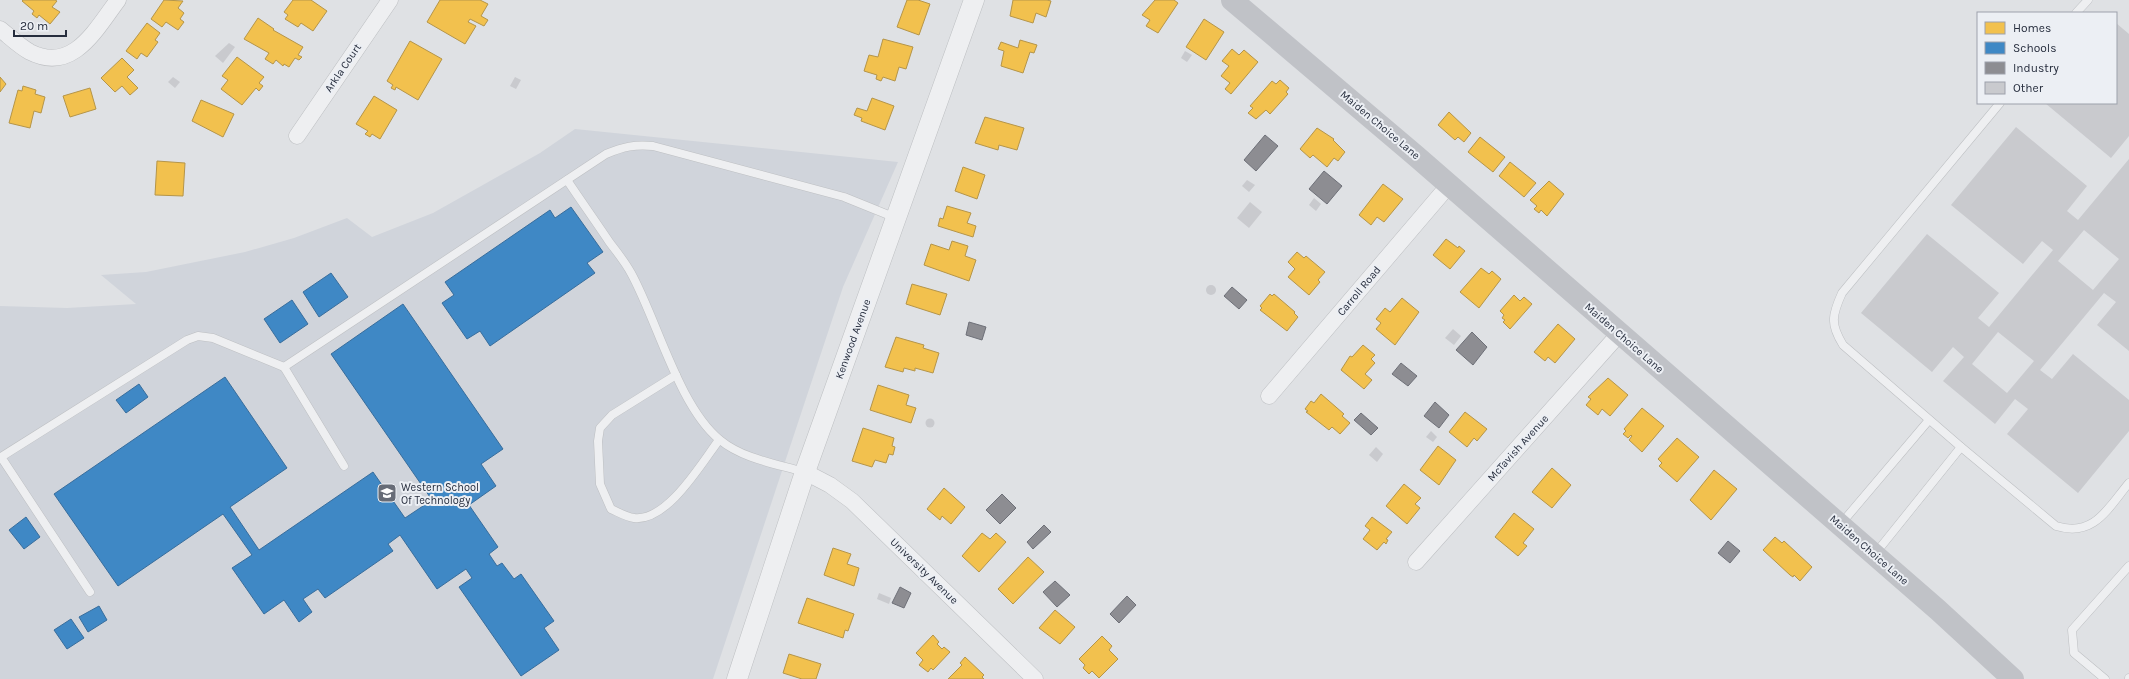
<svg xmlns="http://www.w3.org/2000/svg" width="2129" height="679" font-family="Karla,sans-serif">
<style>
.built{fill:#d0d4db}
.homes{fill:#f2c14e;stroke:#b59549}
.schools{fill:#3f88c5;stroke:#386d9c}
.industry{fill:#8d8d92;stroke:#6e7078}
.building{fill:#c9cace;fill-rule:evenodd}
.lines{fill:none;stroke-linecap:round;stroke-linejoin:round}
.service-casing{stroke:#bdbfc2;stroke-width:9}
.minor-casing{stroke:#bdbfc2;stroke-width:17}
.tertiary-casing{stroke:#bdbfc2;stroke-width:21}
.service{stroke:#eeeff1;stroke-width:8}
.minor{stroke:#eeeff1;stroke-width:16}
.tertiary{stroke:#eeeff1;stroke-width:20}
.secondary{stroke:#c0c2c7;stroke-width:22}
.labels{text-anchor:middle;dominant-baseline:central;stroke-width:4;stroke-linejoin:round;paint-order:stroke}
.street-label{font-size:11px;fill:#262d3d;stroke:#eceff4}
.poi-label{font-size:11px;fill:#262d3d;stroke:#eceff4;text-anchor:start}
</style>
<rect width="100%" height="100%" fill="#dfe1e4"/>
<polygon class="built" points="575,129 898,162 843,287 713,679 0,679 0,306 67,308 136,304 101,275 146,272 245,252 294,238 347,218 372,237 433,213 540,153"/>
<g class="homes">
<polygon points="23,0 55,0 57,1 52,7 60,12 50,24 39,15 37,18 32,14 34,11 22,1"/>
<polygon points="164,0 183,1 178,8 184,13 180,19 184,22 178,30 166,22 162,27 151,19"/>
<polygon points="293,0 311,0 327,11 313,31 301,23 298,27 285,19 288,15 284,12"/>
<polygon points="440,0 480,0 488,4 481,16 488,20 484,26 470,19 468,22 476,26 465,44 427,22"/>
<polygon points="907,0 918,0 930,4 919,35 897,27"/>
<polygon points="1013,0 1047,0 1051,1 1046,17 1036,13 1033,23 1010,16"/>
<polygon points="1155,0 1174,0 1178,3 1158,33 1146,26 1150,20 1142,15"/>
<polygon points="258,18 274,29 273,30 303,47 298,55 302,57 299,60 295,58 289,67 284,64 283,66 276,60 273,64 265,59 269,53 244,39"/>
<polygon points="1204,19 1224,32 1206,60 1186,47"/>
<polygon points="147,23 160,33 155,40 158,42 147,57 141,53 137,59 126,51"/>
<polygon points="883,39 913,47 906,69 899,67 895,81 883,77 881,81 876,79 877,75 864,71 869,55 878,57"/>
<polygon points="1020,40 1037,45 1034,53 1030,52 1023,73 1001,66 1004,51 998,49 1001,42 1018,48"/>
<polygon points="410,41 442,59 418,100 396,87 395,90 391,88 393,85 387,81"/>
<polygon points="1232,49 1239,55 1244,50 1258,62 1231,94 1225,89 1230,83 1221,76 1229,66 1222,61"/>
<polygon points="237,57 264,77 259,83 263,86 259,91 256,88 242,105 221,89 228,80 222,76"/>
<polygon points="122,58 134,70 127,77 138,88 130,95 122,86 115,92 101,78"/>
<polygon points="0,77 6,84 0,92"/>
<polygon points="1280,80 1289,88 1286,92 1288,94 1270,114 1266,110 1256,119 1248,113 1253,108 1250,106 1272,81 1276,84"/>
<polygon points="23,86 36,90 35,94 45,97 41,113 34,111 30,128 9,123 18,90 22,91"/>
<polygon points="90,88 96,109 70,117 63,96"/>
<polygon points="374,96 397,110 380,139 372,134 370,137 365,134 368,131 356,124"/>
<polygon points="872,98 894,106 885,130 861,121 862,118 854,115 857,108 867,111"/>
<polygon points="201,100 234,114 223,137 192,121"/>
<polygon points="1449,112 1471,133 1464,142 1458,137 1455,140 1438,125"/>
<polygon points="985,117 1024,128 1017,150 999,145 998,150 975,143"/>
<polygon points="1317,128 1334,139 1333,140 1345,152 1338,161 1334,158 1327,167 1313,155 1310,158 1300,149"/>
<polygon points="1480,137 1505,157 1493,172 1468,152"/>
<polygon points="157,161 185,163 183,196 155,195"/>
<polygon points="1510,162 1536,183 1524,197 1499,176"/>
<polygon points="963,167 985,175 977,199 955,191"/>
<polygon points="1549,181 1564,194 1547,216 1541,210 1539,213 1534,209 1537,206 1530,200"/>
<polygon points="1383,184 1403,199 1384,222 1377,217 1371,225 1359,215"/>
<polygon points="947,206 971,213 967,223 976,226 973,237 938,226 940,218 943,219"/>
<polygon points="1446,239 1458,248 1459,246 1465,251 1450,269 1433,255"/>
<polygon points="952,241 968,246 965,256 976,260 969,281 924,265 931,244 949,250"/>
<polygon points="1297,252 1304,258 1306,256 1325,272 1318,280 1320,282 1309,295 1288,277 1295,269 1288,262"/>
<polygon points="1481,268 1489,274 1492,271 1501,279 1479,308 1460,292"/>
<polygon points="912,284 947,294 940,315 906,304"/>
<polygon points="1270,294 1272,296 1274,294 1295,312 1294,313 1298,317 1287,331 1260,310 1262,308 1260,306"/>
<polygon points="1514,295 1520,301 1524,297 1532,304 1510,329 1503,322 1505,320 1502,318 1504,315 1500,311"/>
<polygon points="1402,298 1419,312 1395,345 1376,329 1381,323 1376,319 1385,308 1390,312"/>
<polygon points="1558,324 1575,339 1555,363 1548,357 1545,361 1534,352"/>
<polygon points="896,337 924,345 923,348 939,353 933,373 915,368 915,371 904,368 903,372 885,367"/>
<polygon points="1363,345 1375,355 1371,359 1375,363 1365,374 1372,380 1364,389 1341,370 1350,356 1352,357"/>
<polygon points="1608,378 1628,395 1610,416 1602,409 1598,415 1586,405 1591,399 1588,397"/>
<polygon points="878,385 909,395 906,405 916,408 911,423 870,410"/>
<polygon points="1321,394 1344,414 1342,416 1350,423 1340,434 1332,427 1329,430 1306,412 1308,411 1305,409 1311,401 1314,403"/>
<polygon points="1642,408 1664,426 1642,452 1629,440 1632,436 1631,435 1628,438 1623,434 1626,431 1624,429"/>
<polygon points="1465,412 1487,429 1477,441 1474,438 1467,447 1449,432"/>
<polygon points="863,428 894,438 892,446 895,447 893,455 889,454 886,463 875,460 872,467 852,461"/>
<polygon points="1677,438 1699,457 1677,482 1659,466 1662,463 1658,459"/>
<polygon points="1438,446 1456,460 1439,485 1420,470"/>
<polygon points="1552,468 1571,485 1552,508 1532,492"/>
<polygon points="1714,470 1737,489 1711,520 1690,500"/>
<polygon points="1404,484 1421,498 1415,504 1420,508 1407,524 1386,506"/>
<polygon points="944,488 965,507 951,524 942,516 940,520 927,509"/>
<polygon points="1514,513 1534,529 1523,543 1527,546 1518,556 1495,537"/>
<polygon points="1372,517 1392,532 1386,539 1388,540 1386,544 1384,542 1377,550 1363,539 1370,530 1365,526"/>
<polygon points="982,533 990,539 996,533 1006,542 979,572 962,556"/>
<polygon points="1775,537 1782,543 1784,541 1812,567 1800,581 1794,575 1793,577 1790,575 1763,550"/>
<polygon points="833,548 851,554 847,564 859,568 854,586 824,575"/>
<polygon points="1028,557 1044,572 1013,604 998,589"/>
<polygon points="807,598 854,614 848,631 845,630 843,638 798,623"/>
<polygon points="1055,610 1075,627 1060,644 1039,628"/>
<polygon points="933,635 939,642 937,644 942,649 944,647 950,652 933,670 931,668 928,672 919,665 923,660 916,653"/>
<polygon points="1102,636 1112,646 1109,650 1118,659 1099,678 1092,671 1089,674 1083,668 1085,665 1079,659"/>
<polygon points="789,654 821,664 816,679 802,679 783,673"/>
<polygon points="965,657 984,675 982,677 984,679 948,679 962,665 960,663"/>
</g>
<g class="schools">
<polygon points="571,207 603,252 587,263 595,273 490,346 480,331 467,339 442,303 454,295 445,282 550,210 555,218"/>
<polygon points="331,273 348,297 319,317 303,292"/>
<polygon points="292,300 308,324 280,343 264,319"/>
<polygon points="403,304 503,449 481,464 496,486 469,505 498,547 489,554 497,566 502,563 514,579 521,574 554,621 544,628 559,650 521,676 459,587 472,578 466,569 437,589 400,535 388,544 393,551 325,598 318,589 303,599 312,612 299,622 284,600 264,614 232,568 252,555 223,514 118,586 54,494 225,377 287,468 230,507 259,550 373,472 405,518 432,500 331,354"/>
<polygon points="139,384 148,397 126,413 116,400"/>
<polygon points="26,517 40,537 24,549 9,530"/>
<polygon points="99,606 107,620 88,632 79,617"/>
<polygon points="71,619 84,638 67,649 54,630"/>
</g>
<g class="industry">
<polygon points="1265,135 1278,146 1256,171 1244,160"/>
<polygon points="1324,171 1342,186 1327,204 1309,189"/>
<polygon points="1232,287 1247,300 1239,309 1224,296"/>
<polygon points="969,322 986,327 982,340 966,335"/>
<polygon points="1472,332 1487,347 1473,365 1456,350"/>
<polygon points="1401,363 1417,376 1408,386 1392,374"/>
<polygon points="1435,402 1449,415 1439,428 1424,416"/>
<polygon points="1361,413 1378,428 1371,435 1354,420"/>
<polygon points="1002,494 1016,508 1000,524 986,510"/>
<polygon points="1044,525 1051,532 1033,549 1027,542"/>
<polygon points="1728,541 1740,551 1730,563 1718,553"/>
<polygon points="1055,581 1070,595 1057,607 1043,592"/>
<polygon points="900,587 911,593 904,608 892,603"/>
<polygon points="1127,596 1136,605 1119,623 1110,614"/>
</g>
<g class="building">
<polygon points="2116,23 2129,34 2129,136 2111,158 2045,103 2116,103"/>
<polygon points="229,43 235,47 223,63 215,56"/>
<polygon points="1185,51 1192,55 1187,62 1181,58"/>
<polygon points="173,77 180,82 175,88 168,82"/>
<polygon points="515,77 521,80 516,89 510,86"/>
<path d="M2016 127 2087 186 2067 211 2078 220 2129 159V351L2097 325 2116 302 2104 293 2040 370 2052 379 2073 354 2129 400V431L2078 493 2007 434 2028 409 2015 399 1995 424 1943 381 1964 357 1953 347 1932 372 1861 313 1927 234 1999 293 1978 318 1989 327 2053 250 2042 241 2023 264 1951 205ZM2084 230 2119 259 2093 290 2058 261ZM1998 332 2034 361 2007 393 1972 364Z"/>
<polygon points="1247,180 1255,185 1249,192 1242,186"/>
<polygon points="1314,198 1321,204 1316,211 1309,205"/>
<polygon points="1250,202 1262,212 1249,228 1237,218"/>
<circle cx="1211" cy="290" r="5"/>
<polygon points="1453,329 1461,336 1454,345 1445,338"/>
<circle cx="930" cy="423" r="4.5"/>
<polygon points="1431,431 1437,437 1433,442 1426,437"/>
<polygon points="1376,447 1383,454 1377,462 1369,455"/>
<polygon points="879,593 891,598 889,604 877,599"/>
</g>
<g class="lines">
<defs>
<g id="service">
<polyline points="2076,13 2088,0"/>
<path d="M2000 103 1842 293C1832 315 1830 324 1843 345L1961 447 2056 526C2094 538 2108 508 2129 483"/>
<path d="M567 180C581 201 596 222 610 243 617 252 625 262 631 273 657 320 679 407 720 440 743 459 777 464 804 472"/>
<polyline points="284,367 344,466"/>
<path d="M676 375 612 415 600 428 598 441 600 484 611 509C618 512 626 517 634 518 667 522 701 464 719 440"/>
<polyline points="1840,525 1929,420"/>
<polyline points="1875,554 1961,447"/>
<path d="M90 592 1 457 187 340 198 336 213 338 284 367 606 154C623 147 635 144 653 146L844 197 896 218"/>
<polyline points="2105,679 2074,653 2072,630 2129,566"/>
<polyline points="2129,679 2129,678"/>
</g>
<g id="minor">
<path d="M0 29C9 36 19 46 30 52 73 74 96 29 118 0"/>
<polyline points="297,136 390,0"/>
<polyline points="1269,396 1449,185"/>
<polyline points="805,472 830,485 852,501 1035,679"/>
<polyline points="1416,562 1620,333"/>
</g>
<polyline id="tertiary" points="737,679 805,472 974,0"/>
</defs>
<use href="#service" class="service-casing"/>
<use href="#minor" class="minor-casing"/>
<use href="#tertiary" class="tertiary-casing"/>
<use href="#service" class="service"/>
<use href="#minor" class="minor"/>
<use href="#tertiary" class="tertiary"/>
<polyline class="secondary" points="1232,0 1416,156 1938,610 2013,679"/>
</g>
<defs>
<symbol id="school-square" viewBox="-11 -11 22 22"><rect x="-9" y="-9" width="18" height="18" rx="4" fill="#676c77" stroke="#eceff4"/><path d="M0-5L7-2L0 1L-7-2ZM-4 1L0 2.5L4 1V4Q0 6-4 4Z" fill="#fff"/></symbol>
</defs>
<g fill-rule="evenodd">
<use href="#school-square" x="376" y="482" width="22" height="22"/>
</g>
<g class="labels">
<g class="street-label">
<text transform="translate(343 68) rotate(-56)">Arkla Court</text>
<text transform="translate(1380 125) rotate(40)">Maiden Choice Lane</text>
<text transform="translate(1359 291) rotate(-50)">Carroll Road</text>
<text transform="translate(1624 338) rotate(41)">Maiden Choice Lane</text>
<text transform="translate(853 339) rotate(-70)">Kenwood Avenue</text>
<text transform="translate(1518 448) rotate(-48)">McTavish Avenue</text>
<text transform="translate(1869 550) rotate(41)">Maiden Choice Lane</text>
<text transform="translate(924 571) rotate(44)">University Avenue</text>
</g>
<g class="poi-label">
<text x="401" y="487">Western School<tspan x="401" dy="13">Of Technology</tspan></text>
</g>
</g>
<rect x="1977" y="12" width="140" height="92" fill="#eceff4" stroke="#9da1ab"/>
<rect x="1985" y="22" width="20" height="12" fill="#f2c14e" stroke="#9da1ab"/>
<text x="2013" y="32" font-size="12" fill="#262d3d">Homes</text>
<rect x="1985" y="42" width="20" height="12" fill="#3f88c5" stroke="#9da1ab"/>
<text x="2013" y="52" font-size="12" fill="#262d3d">Schools</text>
<rect x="1985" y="62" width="20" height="12" fill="#8d8d92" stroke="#9da1ab"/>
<text x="2013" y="72" font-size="12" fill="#262d3d">Industry</text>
<rect x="1985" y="82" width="20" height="12" fill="#c9cace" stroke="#9da1ab"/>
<text x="2013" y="92" font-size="12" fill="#262d3d">Other</text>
<path d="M14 30v6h52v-6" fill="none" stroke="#262d3d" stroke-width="2"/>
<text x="20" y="30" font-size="12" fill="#262d3d" stroke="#eceff4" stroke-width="3" paint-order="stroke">20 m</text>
</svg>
